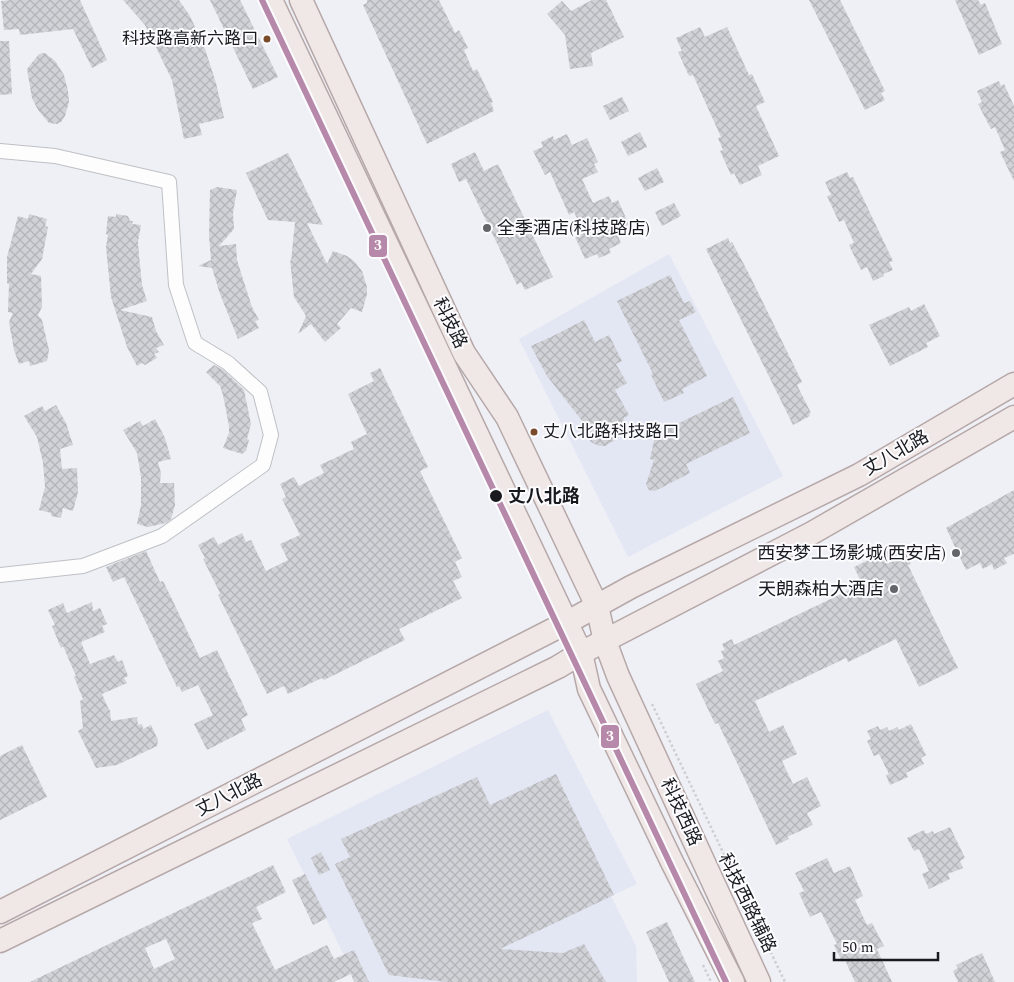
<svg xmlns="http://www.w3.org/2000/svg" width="1014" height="982" font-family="Spectral,'Noto Sans SC',serif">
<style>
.built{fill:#e3e6f3}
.building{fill:url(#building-cross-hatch);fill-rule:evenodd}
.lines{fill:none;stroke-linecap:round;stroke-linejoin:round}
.street-casing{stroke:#bfc0c4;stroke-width:16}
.primary-casing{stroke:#b6a8a8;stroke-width:25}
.path{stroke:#cecfd2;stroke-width:2.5;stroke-dasharray:2.5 2.5;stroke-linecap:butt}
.street{stroke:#fdfdfe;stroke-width:14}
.primary{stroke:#f0e8e7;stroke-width:22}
.metro-1-casing{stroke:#fcfcff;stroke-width:10}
.metro-1{stroke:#b688a9;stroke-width:6}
.bus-dot{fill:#7a4b2a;stroke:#fcfcff;stroke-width:2}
.poi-dot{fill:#64656a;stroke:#fcfcff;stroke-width:2}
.stop-dot{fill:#191a1e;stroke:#fcfcff;stroke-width:2}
.labels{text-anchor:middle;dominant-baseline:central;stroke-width:4;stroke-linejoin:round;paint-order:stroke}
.bus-label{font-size:17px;fill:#191a1e;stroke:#fcfcff;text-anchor:end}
.poi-label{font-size:18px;fill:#191a1e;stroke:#fcfcff;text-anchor:end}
.street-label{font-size:18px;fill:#191a1e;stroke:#fcfcff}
.stop-label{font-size:18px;font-weight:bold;fill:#191a1e;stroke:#fcfcff;text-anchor:start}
.line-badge{stroke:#fcfcff;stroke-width:2}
.badge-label{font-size:14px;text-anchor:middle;font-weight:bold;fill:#fff}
</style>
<defs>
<pattern id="building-cross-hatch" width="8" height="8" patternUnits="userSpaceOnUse" patternTransform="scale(1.25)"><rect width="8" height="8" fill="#d1d2d7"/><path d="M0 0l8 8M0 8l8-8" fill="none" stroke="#b3b4b8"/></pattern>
</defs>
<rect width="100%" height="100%" fill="#eff0f6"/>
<g class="built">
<polygon points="669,254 783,476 628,557 519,339"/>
<polygon points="548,710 637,884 611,896 636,946 637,982 357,982 287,839"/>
</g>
<g class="building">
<polygon points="11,0 80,0 107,60 92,68 73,29 20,35 19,29 4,30 1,1"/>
<polygon points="123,0 179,0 190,16 205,49 216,83 224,118 199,124 202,135 184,139 172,80 145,25"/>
<polygon points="210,0 240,0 278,77 253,89"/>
<polygon points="367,0 439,0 455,33 459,30 468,48 464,50 473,71 477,69 493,102 491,103 494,111 427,144 363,5 367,3"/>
<polygon points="592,0 606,0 624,37 591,53 593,66 570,69 565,35 547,14 562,1 571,11"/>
<polygon points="809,0 840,0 885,91 881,93 885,100 865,110"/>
<polygon points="955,0 978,0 981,5 985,3 1002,44 979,55"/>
<polygon points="700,27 705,37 727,27 749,75 752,74 765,102 756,106 779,156 758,166 762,175 740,185 734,173 731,175 720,151 723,150 718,138 721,137 693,75 689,76 678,52 682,51 676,38"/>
<polygon points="0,41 9,41 12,94 0,95"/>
<polygon points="45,53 55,61 64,75 68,91 69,102 65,116 61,122 57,124 49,123 38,110 32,98 27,69 39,54"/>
<polygon points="999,81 1001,86 1004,84 1014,106 1014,181 1000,152 1005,150 995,127 991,129 978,104 982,102 977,91"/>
<polygon points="622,97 629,111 610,120 603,106"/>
<polygon points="640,132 647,147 628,156 621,142"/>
<polygon points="567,134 572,145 587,138 598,162 594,164 598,172 582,179 593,203 609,196 612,203 618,200 629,225 615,230 621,243 609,249 611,253 599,258 597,254 585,259 575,237 584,233 574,212 569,215 550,172 545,175 533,151 543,147 541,142 553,136 554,140"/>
<polygon points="475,152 484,171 498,164 553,277 525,290 521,282 517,285 466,179 459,182 451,164"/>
<polygon points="288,153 323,225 307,223 327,264 333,251 347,256 354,261 362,271 367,287 367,294 362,312 351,308 337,324 341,328 325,342 311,324 298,334 306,316 294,297 290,260 291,261 295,222 268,220 246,173"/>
<polygon points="657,168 664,182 645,191 638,178"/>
<polygon points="847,172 850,178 853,177 893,261 889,262 893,270 883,274 884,276 873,281 867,267 861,270 849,245 854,243 844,220 839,222 827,196 831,195 825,182"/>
<polygon points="217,187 237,190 233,213 234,229 219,246 236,244 237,260 242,276 252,307 259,320 255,321 259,328 238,339 220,294 212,268 198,266 211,260 209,236 210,190"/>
<polygon points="674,203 681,216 662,226 655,212"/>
<polygon points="29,214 47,219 45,226 48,227 42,259 31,274 41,276 42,307 38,315 42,320 49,350 47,361 30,366 29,361 19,364 14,350 9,322 13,313 8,312 9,284 7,283 7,257 18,216 28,219"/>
<polygon points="116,214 128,216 130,221 133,221 132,224 141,225 138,242 139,255 142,285 147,301 120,310 152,317 156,331 164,345 156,348 159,352 154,354 157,358 145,365 142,363 137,366 127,347 111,297 106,247 108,235 106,234 108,216 116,217"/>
<polygon points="728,238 730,243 732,242 748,272 802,382 797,385 811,413 809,414 810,416 793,425 706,249"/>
<polygon points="670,275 684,303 690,301 696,312 679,320 707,376 682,389 684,393 664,402 651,375 653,374 617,301"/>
<polygon points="924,304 940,336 926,343 928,347 890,366 869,325 909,307 911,311"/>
<polygon points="584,320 595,342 609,335 622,361 616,364 627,383 615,390 629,415 624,418 623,429 618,438 605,446 599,446 591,442 589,439 590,431 547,376 531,346 553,336"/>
<polygon points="214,365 223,370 244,390 251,424 247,439 249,440 246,451 242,454 223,448 229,433 229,426 223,395 220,386 206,372"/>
<polygon points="380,368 428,467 420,471 462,558 455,562 462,577 453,581 462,598 399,629 405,640 324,680 322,678 288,694 284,686 267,694 218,595 220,593 203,559 205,558 198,545 214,537 218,545 242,533 246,542 251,540 266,571 288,560 280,544 300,535 282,499 286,497 280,484 294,477 299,486 324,473 320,465 354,449 351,442 367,434 348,394 374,381 370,373"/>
<polygon points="733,397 750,433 686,464 690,473 655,491 649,490 646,484 654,460 650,459 654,441 652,436"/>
<polygon points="56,405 66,423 73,445 60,449 62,469 77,468 78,492 73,511 63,508 61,518 51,516 51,513 39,510 45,487 43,463 37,437 24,416 42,406 45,411"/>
<polygon points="155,419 165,438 171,459 158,462 161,473 160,483 174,483 175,505 171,519 166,523 148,527 137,524 141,505 141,477 137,453 123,430 140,421 143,426"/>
<polygon points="1014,490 1014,554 1004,558 1007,563 994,570 992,564 983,569 980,563 966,570 946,528"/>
<polygon points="902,544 911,564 908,565 958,668 919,687 896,639 848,662 846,658 755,701 769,732 783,725 797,754 782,761 793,784 807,777 821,806 807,813 813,825 787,837 789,839 776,845 718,723 715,724 696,684 723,671 718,661 724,658 721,651 725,650 722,644 732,639 734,645 862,584 854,567"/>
<polygon points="146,551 160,582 163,581 170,595 200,658 217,650 248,715 241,719 246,730 207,750 194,724 213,715 198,685 182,692 179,686 177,687 124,577 113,582 106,567"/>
<polygon points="92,602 93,611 100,608 107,624 102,626 105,632 81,642 90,664 114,655 118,662 122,660 128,676 124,678 127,683 102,694 109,710 110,710 111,721 137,717 138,725 142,724 143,729 151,725 158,740 157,746 117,765 96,768 78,731 83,728 80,701 83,699 74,677 76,676 63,646 61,648 52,626 55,625 48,610 63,603 67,613"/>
<polygon points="911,724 926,755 921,758 924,764 906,773 908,777 890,785 886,775 889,774 879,754 874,756 867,741 871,739 867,731 878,726 880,730 887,727 889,731 897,727 899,730"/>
<polygon points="22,745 47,797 0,820 0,756"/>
<polygon points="556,774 614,895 500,949 563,953 584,944 606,982 446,982 389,975 335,864 350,857 341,839 477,777 490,805"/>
<polygon points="950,827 965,858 960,861 963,868 948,874 950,879 929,889 922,874 929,871 919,849 914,851 907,838 924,830 926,834 933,831 934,834"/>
<polygon points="321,852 330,870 319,875 311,858"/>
<polygon points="827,858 834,873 850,866 863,896 855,900 867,925 872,923 884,946 877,949 892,982 855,982 845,960 842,962 834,945 837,944 821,912 810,917 799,893 804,891 795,873"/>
<path d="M273 865 286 892 256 907 262 919 252 923 275 970 327 945 334 959 354 950 369 982H354L351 974 334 982H30ZM166 939 175 959 154 969 145 948Z"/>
<polygon points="305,874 327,918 313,925 292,880"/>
<polygon points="667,922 695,982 669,982 646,932"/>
<polygon points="982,953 995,982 958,982 953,971 958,968 956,965"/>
</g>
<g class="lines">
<defs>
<polyline id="street" points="0,151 55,156 169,182 176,285 195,343 228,363 260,392 271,435 263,465 162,536 83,566 0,575"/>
<g id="primary">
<polyline points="271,0 581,653 589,689 672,862 733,982"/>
<polyline points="301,0 464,353 507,417 597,606 605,641 618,676 759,982"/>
<polyline points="0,912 566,623 631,587 859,475 1014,384"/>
<polyline points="0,941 558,667 581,653 812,533 1014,417"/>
</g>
</defs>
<use href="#street" class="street-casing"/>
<use href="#primary" class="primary-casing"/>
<g class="path">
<polyline points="652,704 785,982"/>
<polyline points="703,965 711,982"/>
</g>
<use href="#street" class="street"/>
<use href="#primary" class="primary"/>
<defs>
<polyline id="metro-1" points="262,0 726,982"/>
</defs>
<use href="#metro-1" class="metro-1-casing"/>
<use href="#metro-1" class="metro-1"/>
</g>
<g class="bus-dot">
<circle cx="267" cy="39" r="4.5"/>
<circle cx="534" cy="432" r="4.5"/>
</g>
<g class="poi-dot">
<circle cx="487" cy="228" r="5"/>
<circle cx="956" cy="553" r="5"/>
<circle cx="894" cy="589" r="5"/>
</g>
<circle class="stop-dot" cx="496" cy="496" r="7"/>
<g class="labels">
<g class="bus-label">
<text x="258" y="39">科技路高新六路口</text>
<text x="543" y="432" text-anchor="start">丈八北路科技路口</text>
</g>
<g class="poi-label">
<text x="497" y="228" text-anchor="start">全季酒店(科技路店)</text>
<text x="946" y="553">西安梦工场影城(西安店)</text>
<text x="884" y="589">天朗森柏大酒店</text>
</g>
<g class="street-label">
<text transform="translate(450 323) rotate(64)">科技路</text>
<text transform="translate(896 453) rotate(-30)">丈八北路</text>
<text transform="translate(229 795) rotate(-27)">丈八北路</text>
<text transform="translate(681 812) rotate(65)">科技西路</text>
<text transform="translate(747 903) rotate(64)">科技西路辅路</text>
</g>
<g class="stop-label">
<text x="508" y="496">丈八北路</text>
</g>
</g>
<g class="line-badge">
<rect x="368" y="234" width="20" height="24" rx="5" fill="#b688a9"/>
<rect x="600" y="724" width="20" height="25" rx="5" fill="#b688a9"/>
</g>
<g class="badge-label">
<text x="378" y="250">3</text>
<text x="610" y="741">3</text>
</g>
<path d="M834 952v8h104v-8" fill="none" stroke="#191a1e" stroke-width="2.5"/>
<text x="842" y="952" font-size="15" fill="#191a1e" stroke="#fcfcff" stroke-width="4" paint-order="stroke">50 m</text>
</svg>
